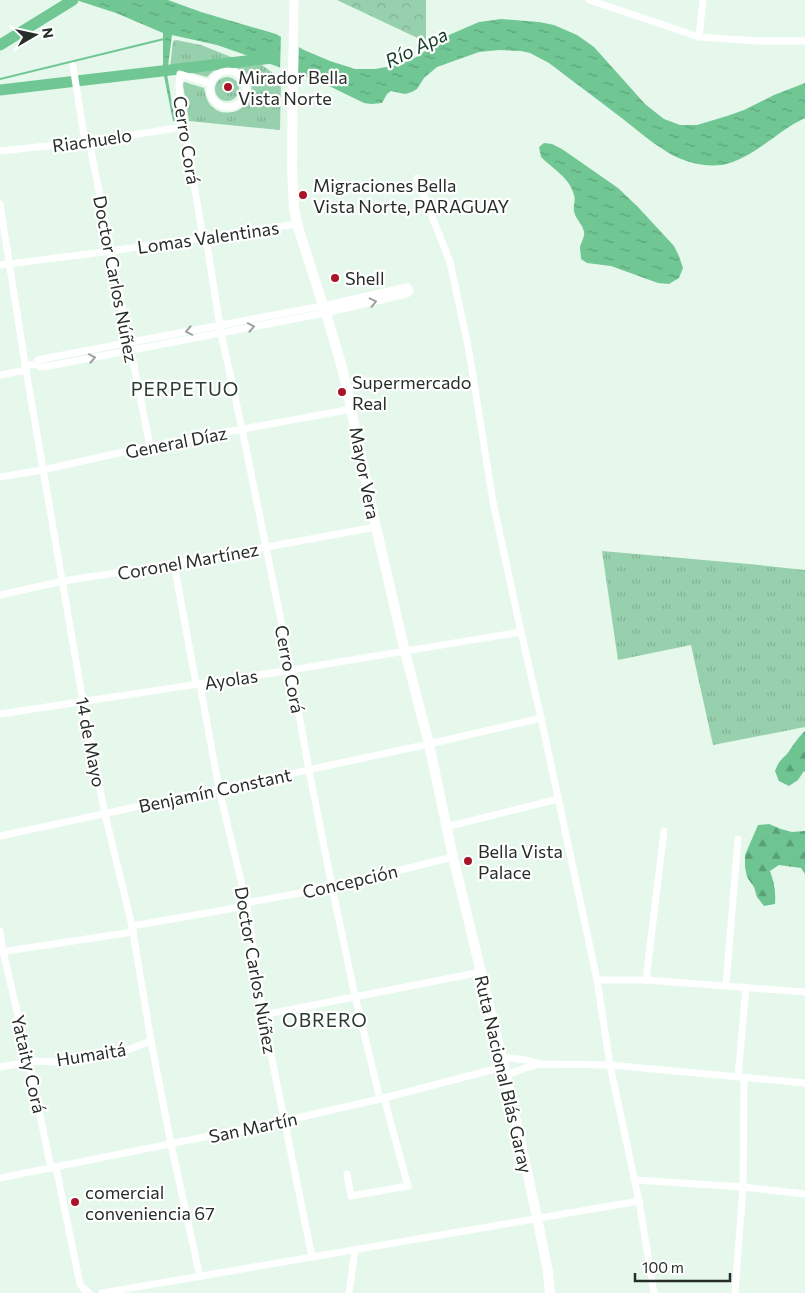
<svg xmlns="http://www.w3.org/2000/svg" width="805" height="1293" font-family="Commissioner,sans-serif">
<style>
.grass{fill:url(#grass-tufts)}
.forest{fill:url(#forest-firs)}
.park{fill:url(#park-crowns)}
.water{fill:url(#water-ripples)}
.pier{fill:#e5f8eb}
.lines{fill:none;stroke-linecap:round;stroke-linejoin:round}
.stream{stroke:#71c794;stroke-width:2}
.river{stroke:#71c794;stroke-width:11}
.minor{stroke:#fff;stroke-width:7}
.major{stroke:#fff;stroke-width:9}
.highway{stroke:#fff;stroke-width:10}
.oneway{stroke:#9ea19f}
.poi-dot{fill:#aa1428;stroke:#fff;stroke-width:2}
.labels{text-anchor:middle;dominant-baseline:central;stroke-width:4.5;stroke-linejoin:round;paint-order:stroke}
.poi-label{font-size:18px;fill:#272e29;stroke:#fff;text-anchor:start}
.street-label{font-size:18px;fill:#272e29;stroke:#fff}
.water-label{font-size:19px;font-style:italic;fill:#163b27;stroke:#fff}
.neighbourhood-label{font-size:19px;letter-spacing:1px;fill:#2c3c32;stroke:#fff}
</style>
<defs>
<pattern id="grass-tufts" width="24" height="20" patternUnits="userSpaceOnUse" patternTransform="scale(1.25)"><rect width="24" height="20" fill="#97d0ac"/><path d="M3 7l-1-3M5 7V3M7 7l1-3M15 17l-1-3M17 17v-4M19 17l1-3" fill="none" stroke="#82b394"/></pattern>
<pattern id="forest-firs" width="22" height="20" patternUnits="userSpaceOnUse" patternTransform="scale(1.25)"><rect width="22" height="20" fill="#6ec592"/><path d="M5 1l3.5 6h-7zM16 11l3.5 6h-7z" fill="#5aa077"/></pattern>
<pattern id="park-crowns" width="20" height="18" patternUnits="userSpaceOnUse" patternTransform="scale(1.25)"><rect width="20" height="18" fill="#97d0ac"/><path d="M2 6a3 3 0 1 1 6 0M12 15a3 3 0 1 1 6 0" fill="none" stroke="#82b394"/></pattern>
<pattern id="water-ripples" width="26" height="14" patternUnits="userSpaceOnUse" patternTransform="scale(1.25)"><rect width="26" height="14" fill="#71c794"/><path d="M2 4q2-2 4 0t4 0M15 11q2-2 4 0t4 0" fill="none" stroke="#5da279"/></pattern>
</defs>
<rect width="100%" height="100%" fill="#e5f8eb"/>
<g class="grass">
<path d="M176 40 201 45 254 66 258 64 262 65 281 79 280 130 189 121 183 85 184 82 204 88C206 99 209 108 221 112 228 113 234 113 240 109 270 92 236 45 207 77L174 68H170L173 41Z"/>
<circle cx="227" cy="89" r="12"/>
<polygon points="602,551 749,564 805,570 805,727 713,745 691,645 618,660"/>
</g>
<g class="forest">
<path d="M805 731V772L804 771 798 780 789 786 779 781 775 771C779 761 780 761 787 754 793 746 797 738 805 731Z"/>
<path d="M769 824 781 829 792 832 805 831V874L801 868 779 865 770 871C774 882 776 891 775 904L764 906 757 897 754 887 747 877 745 867V855L758 825Z"/>
</g>
<polygon class="park" points="337,0 426,0 426,42"/>
<g class="water">
<path d="M76 0H168L201 12 276 34 304 50 330 61 355 69H375L393 66 411 60 421 54 440 40 449 35 479 22 501 19 539 22 554 25 577 35 594 47 645 104 664 119 680 125H697L727 116 744 110 774 95 805 83V118C779 130 760 152 733 162 717 168 698 166 681 159 661 151 636 129 619 116 596 98 572 81 549 63L530 53 521 51 499 50 479 52 437 67 424 78 417 89 412 92 405 94 391 91 387 94 382 103 371 104 364 103 325 84 240 53 217 45 172 35 167 74 175 121H173L163 71V33L116 13Z"/>
<path d="M544 143 552 144 562 149 618 188 638 207 674 246 679 256 683 268 679 278 669 284 658 283 611 266 587 263 581 259C581 255 580 250 580 247 581 242 585 237 584 232 583 224 575 219 574 211 573 205 576 201 574 195 570 178 553 169 541 157L539 147Z"/>
</g>
<polygon class="pier" points="281,34 299,44 298,77 280,70"/>
<g class="lines">
<polyline class="stream" points="0,79 164,39"/>
<g class="river">
<polyline points="0,45 73,0"/>
<polyline points="0,90 272,58"/>
</g>
<g class="minor">
<polyline points="589,0 699,37 758,41 805,41"/>
<polyline points="699,37 703,0"/>
<polyline points="73,66 85,142"/>
<circle cx="228" cy="89" r="18"/>
<polyline points="89,141 150,446"/>
<polyline points="0,151 85,142 184,127"/>
<polyline points="417,178 450,262 469,351 493,502 521,632 541,718 597,980 610,1065 639,1201 654,1293"/>
<polyline points="0,204 26,370 83,702 105,814 132,926 151,1041 171,1144 200,1277"/>
<polyline points="203,238 180,100 179,86 180,74 211,84"/>
<polyline points="206,238 221,333 242,429 291,670 309,770 332,887 355,996 380,1099"/>
<polyline points="0,265 111,251 297,224"/>
<polyline points="25,366 36,364 40,367 44,367 325,313 407,294 410,291 408,287 406,287 332,304 42,359 38,360 36,364"/>
<polyline points="0,375 26,370"/>
<polyline points="0,477 42,470 150,446 352,409"/>
<polyline points="174,564 196,684"/>
<polyline points="0,595 63,581 174,564 376,527"/>
<polyline points="200,684 219,789 247,906 263,1015 312,1257"/>
<polyline points="0,714 291,670 521,632"/>
<polyline points="446,827 558,799"/>
<polyline points="0,836 429,744 541,718"/>
<polyline points="246,903 332,887 453,857"/>
<polyline points="132,926 247,906"/>
<polyline points="0,931 3,951 29,1063 51,1168"/>
<polyline points="0,952 133,932"/>
<polyline points="597,980 646,980 805,992"/>
<polyline points="646,980 664,831"/>
<polyline points="726,985 738,839"/>
<polyline points="263,1015 481,972"/>
<polyline points="501,1057 527,1060 540,1064"/>
<polyline points="0,1067 34,1061 59,1062 91,1058 127,1050 151,1041"/>
<polyline points="506,1075 528,1067 540,1064 610,1065 805,1083"/>
<polyline points="738,1077 746,987"/>
<polyline points="56,1167 80,1284 83,1288 89,1293"/>
<polyline points="347,1174 351,1196 408,1186 384,1098"/>
<polyline points="0,1178 284,1121 380,1099 503,1067"/>
<polyline points="635,1180 743,1187 805,1194"/>
<path d="M102 1293C281 1264 460 1230 639 1201"/>
<polyline points="349,1293 355,1250"/>
<polyline points="735,1293 743,1187 744,1078"/>
</g>
<polyline class="major" points="293,56 294,0"/>
<polyline class="highway" points="293,56 292,171 294,208 297,224 331,330 343,371 376,527 405,652 429,744 453,857 506,1075 537,1217 548,1272 550,1293"/>
</g>
<defs><path id="oneway-chevron" d="M-2-3.5L2.5 0L-2 3.5" fill="none" stroke-width="1.6" stroke-linecap="round" stroke-linejoin="round" transform="scale(1.25)"/></defs>
<g class="oneway">
<use href="#oneway-chevron" transform="translate(373 302) rotate(-13)"/>
<use href="#oneway-chevron" transform="translate(251 327) rotate(-11)"/>
<use href="#oneway-chevron" transform="translate(189 331) rotate(169)"/>
<use href="#oneway-chevron" transform="translate(92 358) rotate(-11)"/>
</g>
<g class="poi-dot">
<circle cx="228" cy="87" r="5"/>
<circle cx="303" cy="195" r="5"/>
<circle cx="335" cy="278" r="5"/>
<circle cx="342" cy="392" r="5"/>
<circle cx="468" cy="861" r="5"/>
<circle cx="75" cy="1202" r="5"/>
</g>
<g class="labels">
<g class="poi-label">
<text x="238" y="77">Mirador Bella<tspan x="238" dy="21">Vista Norte</tspan></text>
<text x="313" y="185">Migraciones Bella<tspan x="313" dy="21">Vista Norte, PARAGUAY</tspan></text>
<text x="345" y="278">Shell</text>
<text x="352" y="382">Supermercado<tspan x="352" dy="21">Real</tspan></text>
<text x="478" y="851">Bella Vista<tspan x="478" dy="21">Palace</tspan></text>
<text x="85" y="1192">comercial<tspan x="85" dy="21">conveniencia 67</tspan></text>
</g>
<g class="street-label">
<text transform="translate(92 140) rotate(-8)">Riachuelo</text>
<text transform="translate(187 140) rotate(81)">Cerro Corá</text>
<text transform="translate(208 237) rotate(-8)">Lomas Valentinas</text>
<text transform="translate(116 279) rotate(79)">Doctor Carlos Núñez</text>
<text transform="translate(176 442) rotate(-11)">General Díaz</text>
<text transform="translate(365 473) rotate(79)">Mayor Vera</text>
<text transform="translate(188 561) rotate(-10)">Coronel Martínez</text>
<text transform="translate(290 669) rotate(79)">Cerro Corá</text>
<text transform="translate(231 679) rotate(-8)">Ayolas</text>
<text transform="translate(91 742) rotate(79)">14 de Mayo</text>
<text transform="translate(215 790) rotate(-12)">Benjamín Constant</text>
<text transform="translate(350 881) rotate(-13)">Concepción</text>
<text transform="translate(256 970) rotate(80)">Doctor Carlos Núñez</text>
<text transform="translate(91 1054) rotate(-9)">Humaitá</text>
<text transform="translate(29 1064) rotate(77)">Yataity Corá</text>
<text transform="translate(504 1074) rotate(77)">Ruta Nacional Blás Garay</text>
<text transform="translate(253 1127) rotate(-12)">San Martín</text>
</g>
<g class="water-label">
<text transform="translate(416 47) rotate(-26)">Río Apa</text>
</g>
<g class="neighbourhood-label">
<text x="185" y="388">PERPETUO</text>
<text x="325" y="1019">OBRERO</text>
</g>
</g>
<g transform="translate(35 35) rotate(81)" stroke="#ffffff" stroke-width="4" paint-order="stroke">
<path d="M0-4L9 19L0 12L-9 19Z" fill="#272e29"/>
<text y="-8" font-size="14" font-weight="bold" text-anchor="middle" fill="#272e29">N</text>
</g>
<path d="M635 1273v8h95v-8" fill="none" stroke="#272e29" stroke-width="2.5"/>
<text x="642" y="1273" font-size="15" fill="#272e29" stroke="#ffffff" stroke-width="4" paint-order="stroke">100 m</text>
</svg>
